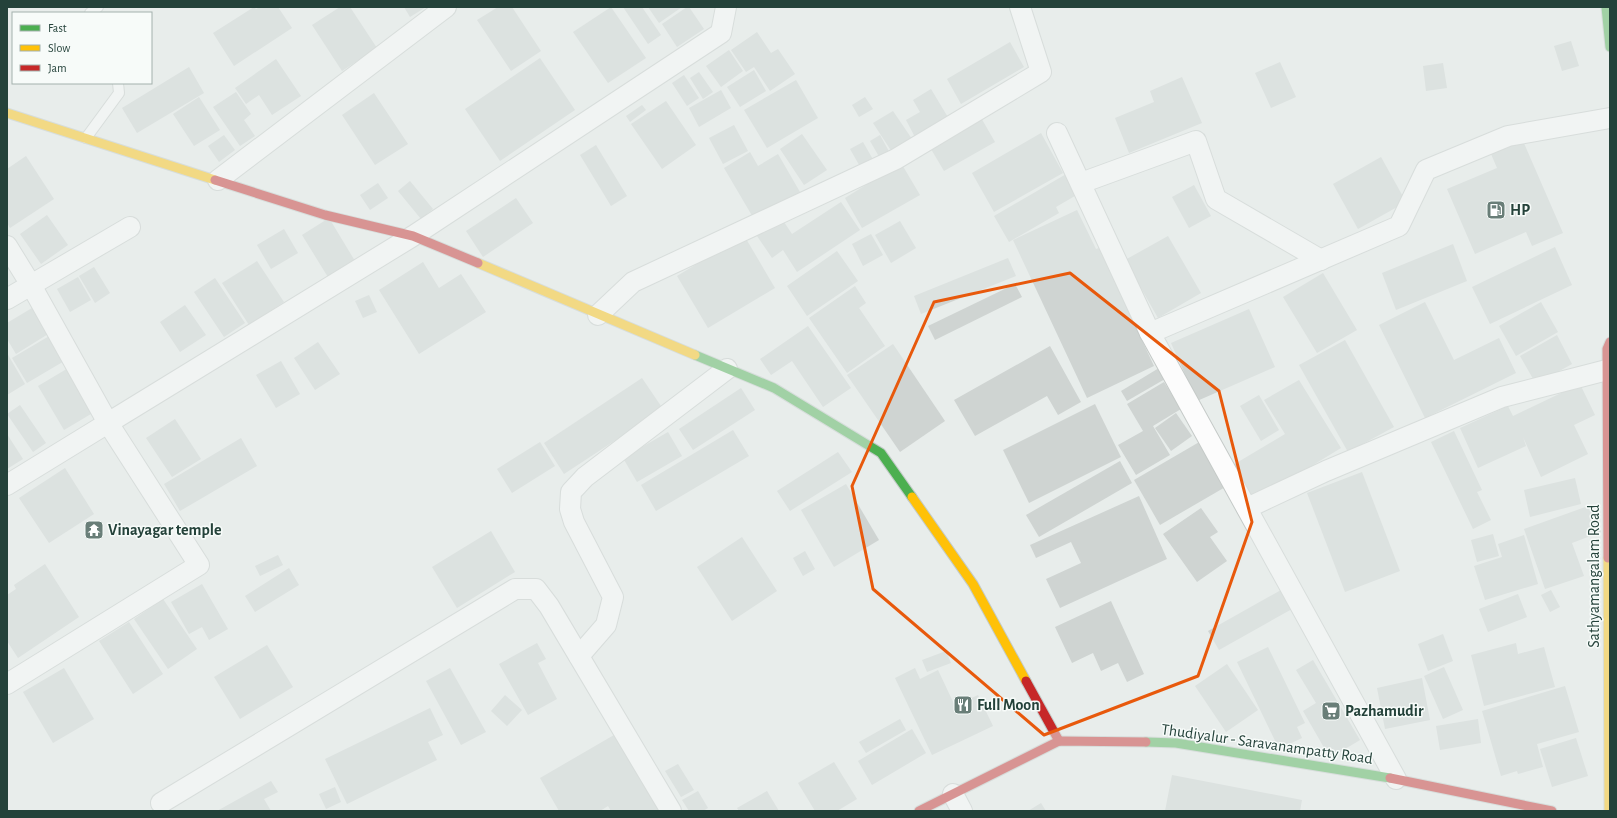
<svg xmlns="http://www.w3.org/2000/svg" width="1617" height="818" font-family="'Alegreya Sans',sans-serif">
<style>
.building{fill:#cfd4d2}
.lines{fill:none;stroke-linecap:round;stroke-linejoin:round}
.lane-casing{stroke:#c5cac8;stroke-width:12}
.street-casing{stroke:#c5cac8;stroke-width:22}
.fast-casing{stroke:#c3cbc8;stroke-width:11}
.slow-casing{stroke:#c3cbc8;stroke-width:11}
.jam-casing{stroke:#c3cbc8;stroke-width:11}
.lane{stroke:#fcfcfc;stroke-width:10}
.street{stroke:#fcfcfc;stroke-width:20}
.fast{stroke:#4caf50;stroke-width:9}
.slow{stroke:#ffc107;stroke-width:9}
.jam{stroke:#c62828;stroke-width:9}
.marked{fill:none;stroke:#e8590c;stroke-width:3;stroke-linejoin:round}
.labels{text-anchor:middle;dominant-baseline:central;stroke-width:3;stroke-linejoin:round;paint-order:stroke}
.poi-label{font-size:16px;font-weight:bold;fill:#24423a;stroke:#f7fbf9;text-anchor:start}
.street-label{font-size:16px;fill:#24423a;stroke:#f7fbf9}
</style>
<rect width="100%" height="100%" fill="#e8edeb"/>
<g class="building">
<polygon points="254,7 256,9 260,7 278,7 292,28 234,66 213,33"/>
<polygon points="340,7 350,7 377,48 342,71 312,25"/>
<polygon points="404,7 426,7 410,17"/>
<polygon points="498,7 512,7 541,51 511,71 477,20"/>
<polygon points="611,7 646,58 608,83 573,32"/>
<polygon points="623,7 642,7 661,35 648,44"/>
<polygon points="648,7 682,7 659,23"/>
<polygon points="687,7 689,7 704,29 677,47 662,24"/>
<polygon points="757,32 771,53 778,49 795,74 770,91 754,67 746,72 731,50"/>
<polygon points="1571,41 1579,66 1562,71 1554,46"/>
<polygon points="1010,42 1024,67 961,104 947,79"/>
<polygon points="729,50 743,71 721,87 706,66"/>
<polygon points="540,58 575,110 500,161 465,109"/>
<polygon points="276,59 301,96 272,115 259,95 246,104 235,88"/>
<polygon points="1280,62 1296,97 1271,108 1255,73"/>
<polygon points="1443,63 1447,88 1426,91 1423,66"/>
<polygon points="189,67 204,93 137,133 122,108"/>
<polygon points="754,70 766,91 740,107 727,87"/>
<polygon points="699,72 713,92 703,99 690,78"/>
<polygon points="684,75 699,98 687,106 672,83"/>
<polygon points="1182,77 1202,123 1129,153 1115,118 1154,102 1150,91"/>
<polygon points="796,80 818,118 767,148 744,110"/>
<polygon points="931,89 949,119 916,139 906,120 920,112 913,100"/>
<polygon points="721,90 731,108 699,127 689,108"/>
<polygon points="236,92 251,114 244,120 255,136 240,146 213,107"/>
<polygon points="374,93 408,144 375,165 342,115"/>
<polygon points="199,97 220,130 194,146 173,114"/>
<polygon points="865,97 873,109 859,117 852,105"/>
<polygon points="666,101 696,145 662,169 631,124"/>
<polygon points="642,105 646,110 630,122 626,116"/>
<polygon points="893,111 912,139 892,152 873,123"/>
<polygon points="980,116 995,142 944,171 928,144"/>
<polygon points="734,125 748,151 723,164 709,138"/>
<polygon points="1041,133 1063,173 994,212 972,173"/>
<polygon points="802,134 827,170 804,185 780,149"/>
<polygon points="224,135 235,150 219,162 208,146"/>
<polygon points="880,135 891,155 881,160 870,141"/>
<polygon points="1523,141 1563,233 1532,246 1526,232 1475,254 1447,189 1497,168 1491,154"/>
<polygon points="863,142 875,163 862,170 850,149"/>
<polygon points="596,145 627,196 611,206 580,155"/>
<polygon points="750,152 758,166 778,154 800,192 754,219 724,168"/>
<polygon points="26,156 54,199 10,228 7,223 7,169"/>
<polygon points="1381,157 1406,202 1358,229 1333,184"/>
<polygon points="901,163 920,195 862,228 845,198"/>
<polygon points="1068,173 1080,193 1056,207 1059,213 1009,242 994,216"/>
<polygon points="410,181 433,209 421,219 398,191"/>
<polygon points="378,183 388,198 370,210 360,195"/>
<polygon points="1194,185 1211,216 1189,228 1172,197"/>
<polygon points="516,198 533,223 483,257 466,231"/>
<polygon points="841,202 860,230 797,272 783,250 772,258 757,236 782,219 792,234"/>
<polygon points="1077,210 1096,249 1099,248 1154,366 1087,398 1013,240"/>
<polygon points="47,215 68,245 41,264 20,234"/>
<polygon points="329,218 358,266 331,282 302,235"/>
<polygon points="900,221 916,248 891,263 875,235"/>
<polygon points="284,229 298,253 271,269 257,245"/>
<polygon points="871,234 883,255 863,266 852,244"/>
<polygon points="1168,236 1201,293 1158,318 1125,260"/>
<polygon points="745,237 775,288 708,328 677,276 723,248"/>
<polygon points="1453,244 1467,281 1396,310 1382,273"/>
<polygon points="1555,247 1572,285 1490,324 1472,287"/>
<polygon points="837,251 858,281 807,316 787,286"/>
<polygon points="1008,258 1016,276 921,314 914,296"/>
<polygon points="257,261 284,302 249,325 222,283"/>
<polygon points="423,262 439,288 461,274 486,312 419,354 379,290"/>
<polygon points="94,267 110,293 95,303 79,276"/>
<polygon points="1323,273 1357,330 1317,353 1283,297"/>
<polygon points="78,277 91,300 70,312 57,289"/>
<polygon points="215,278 245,323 224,337 194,292"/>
<polygon points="1015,284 1022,297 935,340 928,326"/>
<polygon points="855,286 866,303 859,308 885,346 847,373 809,318"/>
<polygon points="369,295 377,312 363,318 355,301"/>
<polygon points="1425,302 1454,360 1499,338 1516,373 1425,418 1379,325"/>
<polygon points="1541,302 1558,332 1516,356 1499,326"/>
<polygon points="37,305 53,331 16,354 7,339 7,323"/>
<polygon points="185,305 206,335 180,352 160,322"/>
<polygon points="1249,309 1275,367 1197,401 1171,343"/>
<polygon points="808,326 851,388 823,407 792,361 771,375 760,359"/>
<polygon points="51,335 66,360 27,383 12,358"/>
<polygon points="1557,335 1572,364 1536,384 1520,356"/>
<polygon points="1345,340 1394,427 1348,452 1299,365"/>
<polygon points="318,342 340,374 315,390 294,358"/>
<polygon points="893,344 945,421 900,452 847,375"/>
<polygon points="1050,346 1081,402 1058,415 1047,396 975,436 954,400"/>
<polygon points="7,353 25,384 7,395"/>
<polygon points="281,361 300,394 276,408 256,375"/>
<polygon points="70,367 96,411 64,430 38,386"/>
<polygon points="1159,368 1165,379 1127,401 1121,391"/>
<polygon points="642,378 663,409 564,474 544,443"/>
<polygon points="1299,380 1341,448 1249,504 1228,468 1285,434 1264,400"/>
<polygon points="1164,382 1181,409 1153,426 1170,455 1136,475 1118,445 1143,431 1127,404"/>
<polygon points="1580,384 1595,415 1574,425 1588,454 1541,477 1523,437 1526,446 1478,468 1460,428 1508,406 1513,416"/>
<polygon points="741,388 755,410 693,450 679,429"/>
<polygon points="1259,395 1279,430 1261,441 1240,406"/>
<polygon points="1095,404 1121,457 1029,503 1003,450"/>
<polygon points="20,405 46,443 33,452 7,414"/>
<polygon points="1176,413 1192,436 1171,451 1155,428"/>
<polygon points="175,419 201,459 172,477 146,438"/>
<polygon points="733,430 749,456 656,511 641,485"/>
<polygon points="1454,431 1482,490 1477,492 1491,520 1473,529 1431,442"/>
<polygon points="668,432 682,456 637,482 623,458"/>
<polygon points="7,434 23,459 7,469"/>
<polygon points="241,438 257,466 180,511 164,484"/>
<polygon points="1201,441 1227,486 1160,525 1134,480"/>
<polygon points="540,442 555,466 512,493 497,469"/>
<polygon points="838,452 852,472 790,511 777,491"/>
<polygon points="1120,461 1132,483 1039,537 1026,515"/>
<polygon points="65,468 94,514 49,543 19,498"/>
<polygon points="1362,472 1400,571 1345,592 1307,493"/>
<polygon points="1575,478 1581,504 1530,517 1524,490"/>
<polygon points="846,484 879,540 834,567 801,510"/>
<polygon points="1139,496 1167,559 1060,608 1046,579 1081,563 1071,542 1036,558 1030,545"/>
<polygon points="1591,505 1601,532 1572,543 1584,576 1545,589 1524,529"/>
<polygon points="1201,508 1218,532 1210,537 1227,561 1197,582 1163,534"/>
<polygon points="491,531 515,572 457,608 432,567"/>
<polygon points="1493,534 1499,556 1477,562 1471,540"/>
<polygon points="1524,535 1538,584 1485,600 1474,566 1502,557 1498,544"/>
<polygon points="742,537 777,591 732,621 697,567"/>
<polygon points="805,551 815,569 803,576 793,558"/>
<polygon points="278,555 283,565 260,576 255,566"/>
<polygon points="45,564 79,617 18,658 7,641 7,595 16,589 14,585"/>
<polygon points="289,568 299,585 255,612 245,596"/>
<polygon points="202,584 228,629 209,640 202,627 189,634 171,602"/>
<polygon points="1281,590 1292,609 1219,650 1208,631"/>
<polygon points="1551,590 1560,607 1550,612 1541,595"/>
<polygon points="1518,594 1527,617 1488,632 1479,609"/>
<polygon points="163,599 197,649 168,669 134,619"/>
<polygon points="1111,601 1144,674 1127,682 1118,663 1101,671 1093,653 1072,663 1055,627"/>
<polygon points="129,622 163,674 133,694 99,641"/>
<polygon points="1443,634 1453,661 1428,671 1418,644"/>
<polygon points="537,643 546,659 538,663 557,699 528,715 499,664"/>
<polygon points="1516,643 1518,654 1544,647 1555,687 1484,706 1471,655"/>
<polygon points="267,645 293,687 240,719 214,677"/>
<polygon points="1268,647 1305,723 1297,727 1302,738 1279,749 1237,662"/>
<polygon points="946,651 951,663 927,672 922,660"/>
<polygon points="1313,660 1360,740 1330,758 1303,711 1316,703 1296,670"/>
<polygon points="1227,664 1258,710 1226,732 1195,686"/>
<polygon points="1444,667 1463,710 1443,719 1424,676"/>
<polygon points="64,668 94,719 53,743 23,692"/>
<polygon points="450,668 486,732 461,745 426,681"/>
<polygon points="915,668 920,679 938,670 955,706 978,695 993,726 932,755 895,678"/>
<polygon points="1422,678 1430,720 1385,729 1377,688"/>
<polygon points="1565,686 1579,732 1537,744 1543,767 1518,774 1517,771 1501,776 1482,711"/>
<polygon points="505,695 522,710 507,726 491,711"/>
<polygon points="430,708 443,735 428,742 437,760 347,804 325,759"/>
<polygon points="900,719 906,730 866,753 859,742"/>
<polygon points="1478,719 1481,743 1440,750 1436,726"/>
<polygon points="912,729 926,753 872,785 858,761"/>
<polygon points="614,735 660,811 611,811 608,806 600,811 559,811 540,778"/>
<polygon points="1576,738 1588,776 1552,787 1540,749"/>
<polygon points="834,762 857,799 837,811 815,811 798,783"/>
<polygon points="678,764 694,790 681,797 665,771"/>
<polygon points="1172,775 1302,800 1300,811 1165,811"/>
<polygon points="271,781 278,792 264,799 271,811 217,811"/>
<polygon points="335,787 341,802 326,809 319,794"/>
<polygon points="698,791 708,808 703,811 689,811 682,800"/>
<polygon points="767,791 779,811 739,811 737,808"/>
<polygon points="1041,803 1046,811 1028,811"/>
</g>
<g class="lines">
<defs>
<g id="lane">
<polyline points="90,13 98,7"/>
<polyline points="86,138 119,93 118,83"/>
</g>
<g id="street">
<polyline points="1057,133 1150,333 1396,779"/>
<polyline points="218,180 446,7"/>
<polyline points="1081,183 1196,141 1216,199 1321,260"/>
<polyline points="7,246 31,285 130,227"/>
<polyline points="7,299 31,285 108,423 413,236 721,33 726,7"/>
<polyline points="598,315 633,282 896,159 1041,72 1020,7"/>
<polyline points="1150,333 1399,226 1426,170 1508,136 1610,118"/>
<polyline points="7,485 108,423 199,565 7,684"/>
<polyline points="1247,508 1326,471 1502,397 1607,370"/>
<polyline points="579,656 606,625 613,597 574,522 570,509 571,492 585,477 727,369"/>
<polyline points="953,794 962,811"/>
<polyline points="161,803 515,589 536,589 549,606 671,811"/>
</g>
<g id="fast">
<polyline points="1606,7 1610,47"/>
<polyline points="695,355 774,388 881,453 912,497"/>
<polyline points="1146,742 1176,743 1390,778"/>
</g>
<g id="slow">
<polyline points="7,113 215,180"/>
<polyline points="478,263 695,355"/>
<polyline points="912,497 973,584 1026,681"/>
<polyline points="1608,558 1609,811"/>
</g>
<g id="jam">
<polyline points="215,180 325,215 413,236 478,263"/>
<polyline points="1608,558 1607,349 1610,342"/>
<polyline points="1026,681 1059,741"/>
<polyline points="1390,778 1552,811"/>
<polyline points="919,811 1059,741 1146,742"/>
</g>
</defs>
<use href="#lane" class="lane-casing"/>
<use href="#street" class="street-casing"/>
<use href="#fast" class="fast-casing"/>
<use href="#slow" class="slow-casing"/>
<use href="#jam" class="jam-casing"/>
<use href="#lane" class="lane"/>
<use href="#street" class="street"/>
<use href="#fast" class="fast"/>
<use href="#slow" class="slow"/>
<use href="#jam" class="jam"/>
</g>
<path d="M0 0H1617V818H0ZM1070 273 1219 391 1252 522 1198 676 1044 735 873 589 852 486 934 302Z" fill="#e8edeb" fill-opacity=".55" fill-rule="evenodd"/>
<path class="marked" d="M1070 273 1219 391 1252 522 1198 676 1044 735 873 589 852 486 934 302Z"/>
<defs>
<symbol id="fuel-square" viewBox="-11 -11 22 22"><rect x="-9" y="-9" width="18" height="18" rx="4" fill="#697e78" stroke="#f7fbf9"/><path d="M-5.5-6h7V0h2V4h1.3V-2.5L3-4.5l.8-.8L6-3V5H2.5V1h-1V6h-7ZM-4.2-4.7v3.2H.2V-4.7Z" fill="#fff"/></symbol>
<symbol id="temple-square" viewBox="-11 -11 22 22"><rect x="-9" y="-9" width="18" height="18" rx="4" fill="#697e78" stroke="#f7fbf9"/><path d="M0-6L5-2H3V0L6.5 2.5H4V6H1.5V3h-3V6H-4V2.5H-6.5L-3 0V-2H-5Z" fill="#fff"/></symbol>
<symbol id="restaurant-square" viewBox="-11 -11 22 22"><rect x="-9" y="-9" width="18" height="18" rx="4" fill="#697e78" stroke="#f7fbf9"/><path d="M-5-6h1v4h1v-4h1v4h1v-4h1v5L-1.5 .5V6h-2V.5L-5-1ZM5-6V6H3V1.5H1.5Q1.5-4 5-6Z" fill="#fff"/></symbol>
<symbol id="supermarket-square" viewBox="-11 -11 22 22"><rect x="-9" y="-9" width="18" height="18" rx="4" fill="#697e78" stroke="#f7fbf9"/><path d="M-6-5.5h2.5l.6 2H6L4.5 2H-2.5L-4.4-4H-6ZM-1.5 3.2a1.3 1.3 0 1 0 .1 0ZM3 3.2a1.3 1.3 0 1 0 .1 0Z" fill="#fff"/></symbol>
</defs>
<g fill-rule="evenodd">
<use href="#fuel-square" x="1485" y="199" width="22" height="22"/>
<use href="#temple-square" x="83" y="519" width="22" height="22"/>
<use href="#restaurant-square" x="952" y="694" width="22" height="22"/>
<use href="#supermarket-square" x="1320" y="700" width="22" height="22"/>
</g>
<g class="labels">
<g class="poi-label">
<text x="1510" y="210">HP</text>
<text x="108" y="530">Vinayagar temple</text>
<text x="977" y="705">Full Moon</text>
<text x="1345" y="711">Pazhamudir</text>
</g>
<g class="street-label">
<text transform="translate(1594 576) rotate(-90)">Sathyamangalam Road</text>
<text transform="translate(1267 744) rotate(8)">Thudiyalur - Saravanampatty Road</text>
</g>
</g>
<rect width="1617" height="818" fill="none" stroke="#24423a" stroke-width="16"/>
<rect x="12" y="12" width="140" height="72" fill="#f7fbf9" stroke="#a3b1ad"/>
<rect x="20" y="25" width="20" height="6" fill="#4caf50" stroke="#a3b1ad"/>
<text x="48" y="32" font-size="12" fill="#24423a">Fast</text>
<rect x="20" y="45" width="20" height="6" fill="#ffc107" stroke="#a3b1ad"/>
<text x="48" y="52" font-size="12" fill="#24423a">Slow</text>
<rect x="20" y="65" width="20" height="6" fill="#c62828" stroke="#a3b1ad"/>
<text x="48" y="72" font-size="12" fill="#24423a">Jam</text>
</svg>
